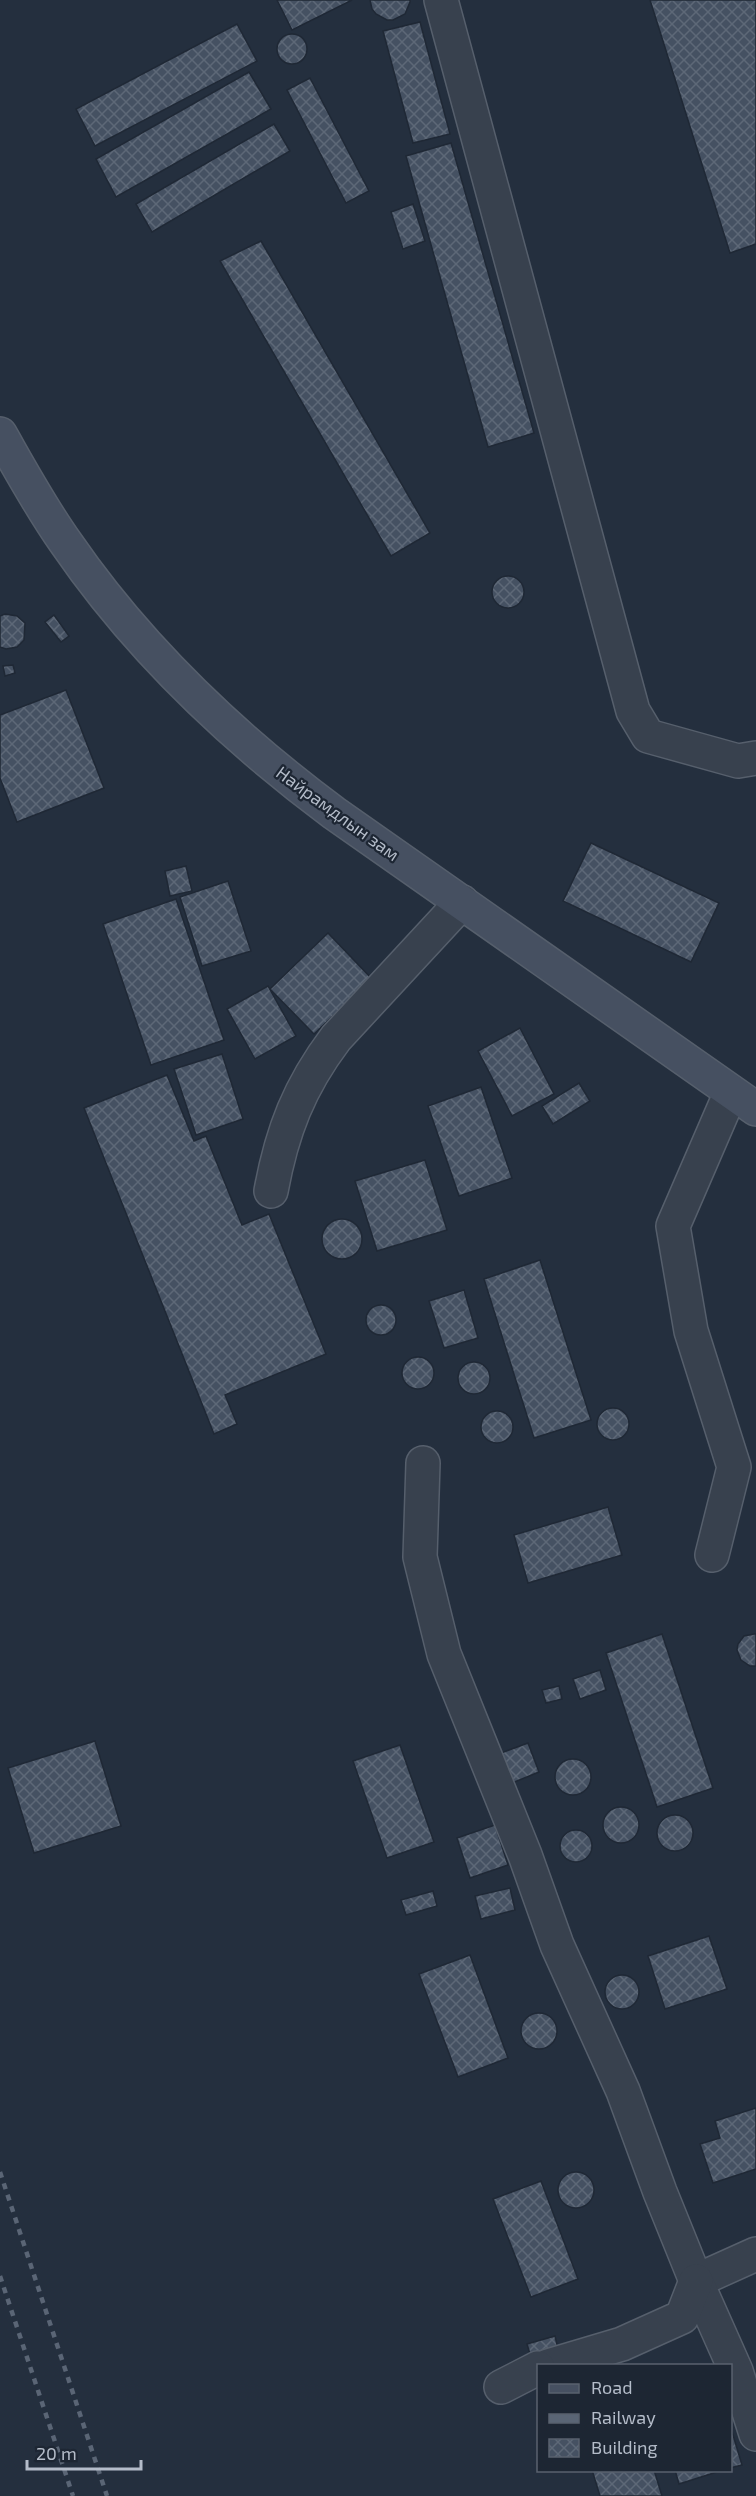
<svg xmlns="http://www.w3.org/2000/svg" width="756" height="2496" font-family="'Exo 2',sans-serif">
<style>
.building{fill:url(#building-cross-hatch);stroke:#1f2835;stroke-width:1.5}
.lines{fill:none;stroke-linecap:round;stroke-linejoin:round}
.street-casing{stroke:#565f6c;stroke-width:36}
.secondary-casing{stroke:#565f6c;stroke-width:36}
.street{stroke:#38414e;stroke-width:33}
.secondary{stroke:#465061;stroke-width:33}
.rail{stroke:#5a6575;stroke-width:4.5;stroke-dasharray:6 6;stroke-linecap:butt}
.labels{text-anchor:middle;dominant-baseline:central;stroke-width:4.5;stroke-linejoin:round;paint-order:stroke}
.street-label{font-size:18px;fill:#b4bcc9;stroke:#1d2633}
</style>
<defs>
<pattern id="building-cross-hatch" width="8" height="8" patternUnits="userSpaceOnUse" patternTransform="scale(1.5)"><rect width="8" height="8" fill="#455162"/><path d="M0 0l8 8M0 8l8-8" fill="none" stroke="#5d6877"/></pattern>
</defs>
<rect width="100%" height="100%" fill="#242f3e"/>
<g class="building">
<polygon points="277,0 352,0 292,30"/>
<polygon points="370,0 410,0 410,2 405,14 393,20 387,20 376,14 372,9"/>
<polygon points="650,0 756,0 756,244 730,253"/>
<polygon points="420,22 450,134 413,143 383,31"/>
<polygon points="237,24 257,61 95,146 76,109"/>
<circle cx="292" cy="49" r="15"/>
<polygon points="249,72 271,109 116,197 96,159"/>
<polygon points="310,78 369,191 346,203 287,90"/>
<polygon points="274,124 290,151 152,232 136,204"/>
<polygon points="451,143 534,433 488,447 406,156"/>
<polygon points="413,204 425,241 403,249 391,212"/>
<polygon points="261,241 430,533 391,556 220,261"/>
<circle cx="508" cy="592" r="16"/>
<polygon points="5,614 17,616 25,623 24,640 17,647 6,649 0,647 0,616"/>
<polygon points="54,615 69,636 61,642 45,622"/>
<polygon points="13,665 15,673 5,676 3,666"/>
<polygon points="66,690 104,788 17,822 0,778 0,715"/>
<polygon points="591,843 719,903 691,962 563,901"/>
<polygon points="186,866 192,891 170,896 165,871"/>
<polygon points="228,881 251,951 202,966 180,897"/>
<polygon points="176,899 224,1040 151,1065 103,924"/>
<polygon points="328,933 372,979 314,1034 270,989"/>
<polygon points="268,986 296,1036 255,1059 227,1009"/>
<polygon points="520,1028 554,1094 512,1116 478,1051"/>
<polygon points="222,1054 243,1119 196,1135 174,1069"/>
<polygon points="167,1075 194,1141 206,1136 242,1225 269,1214 326,1354 225,1395 237,1424 214,1434 84,1108"/>
<polygon points="579,1083 590,1101 553,1124 542,1106"/>
<polygon points="481,1087 512,1178 459,1196 428,1106"/>
<polygon points="425,1160 447,1230 377,1251 355,1181"/>
<circle cx="342" cy="1239" r="20"/>
<polygon points="540,1260 591,1420 534,1438 484,1279"/>
<polygon points="464,1290 478,1338 444,1348 429,1301"/>
<circle cx="381" cy="1320" r="15"/>
<circle cx="418" cy="1373" r="16"/>
<circle cx="474" cy="1378" r="16"/>
<circle cx="613" cy="1424" r="16"/>
<circle cx="497" cy="1427" r="16"/>
<polygon points="608,1507 622,1555 528,1583 514,1535"/>
<polygon points="662,1634 713,1788 657,1807 606,1653"/>
<polygon points="754,1634 756,1634 756,1666 750,1666 741,1660 737,1650 738,1644 744,1636"/>
<polygon points="600,1670 606,1690 580,1699 573,1679"/>
<polygon points="559,1686 562,1699 546,1703 542,1690"/>
<polygon points="95,1741 121,1826 34,1853 8,1768"/>
<polygon points="528,1743 539,1772 512,1783 501,1753"/>
<polygon points="400,1745 434,1842 387,1858 353,1761"/>
<circle cx="573" cy="1777" r="18"/>
<circle cx="621" cy="1825" r="18"/>
<circle cx="675" cy="1833" r="18"/>
<polygon points="495,1825 508,1865 470,1878 457,1838"/>
<circle cx="576" cy="1846" r="16"/>
<polygon points="510,1888 515,1910 481,1919 475,1896"/>
<polygon points="433,1891 437,1906 406,1915 401,1900"/>
<polygon points="709,1936 727,1989 665,2009 648,1956"/>
<polygon points="470,1955 508,2058 458,2077 419,1974"/>
<circle cx="622" cy="1992" r="17"/>
<circle cx="539" cy="2031" r="18"/>
<polygon points="756,2108 756,2169 713,2183 700,2144 720,2138 715,2121"/>
<circle cx="576" cy="2190" r="18"/>
<polygon points="541,2181 578,2279 531,2297 493,2199"/>
<polygon points="555,2336 559,2353 532,2361 527,2344"/>
<polygon points="730,2425 742,2465 730,2468"/>
<polygon points="592,2470 654,2470 662,2496 600,2496"/>
<polygon points="675,2470 723,2470 679,2484"/>
</g>
<g class="lines">
<defs>
<g id="street">
<polyline points="441,0 633,711 648,736 738,761 756,758"/>
<path d="M271 1191C282 1131 299 1087 336 1038L462 902"/>
<polyline points="423,1463 420,1557 444,1654 525,1855 557,1945 623,2091 660,2192 696,2281 756,2254"/>
<polyline points="712,1555 734,1467 691,1331 673,1226 731,1092"/>
<polyline points="696,2281 736,2371 756,2434"/>
<polyline points="548,2366 622,2344 682,2317 696,2281"/>
<polyline points="501,2387 538,2368"/>
</g>
<path id="secondary" d="M0 434C21 471 41 508 66 543 138 648 232 737 334 813L756 1109"/>
</defs>
<use href="#street" class="street-casing"/>
<use href="#secondary" class="secondary-casing"/>
<use href="#street" class="street"/>
<use href="#secondary" class="secondary"/>
<g class="rail">
<polyline points="0,2172 107,2496"/>
<polyline points="0,2276 73,2496"/>
</g>
</g>
<g class="labels">
<g class="street-label">
<text transform="translate(338 813) rotate(36)">Найрамдлын зам</text>
</g>
</g>
<rect x="537" y="2364" width="195" height="108" fill="#1d2633" stroke="#59626f" stroke-width="1.5"/>
<rect x="549" y="2384" width="30" height="9" fill="#465061" stroke="#59626f" stroke-width="1.5"/>
<text x="591" y="2394" font-size="18" fill="#b4bcc9">Road</text>
<rect x="549" y="2414" width="30" height="9" fill="#5a6575" stroke="#59626f" stroke-width="1.5"/>
<text x="591" y="2424" font-size="18" fill="#b4bcc9">Railway</text>
<rect x="549" y="2439" width="30" height="18" fill="url(#building-cross-hatch)" stroke="#59626f" stroke-width="1.5"/>
<text x="591" y="2454" font-size="18" fill="#b4bcc9">Building</text>
<path d="M27 2460v9h114v-9" fill="none" stroke="#b4bcc9" stroke-width="3"/>
<text x="36" y="2460" font-size="18" fill="#b4bcc9" stroke="#1d2633" stroke-width="4.5" paint-order="stroke">20 m</text>
</svg>
